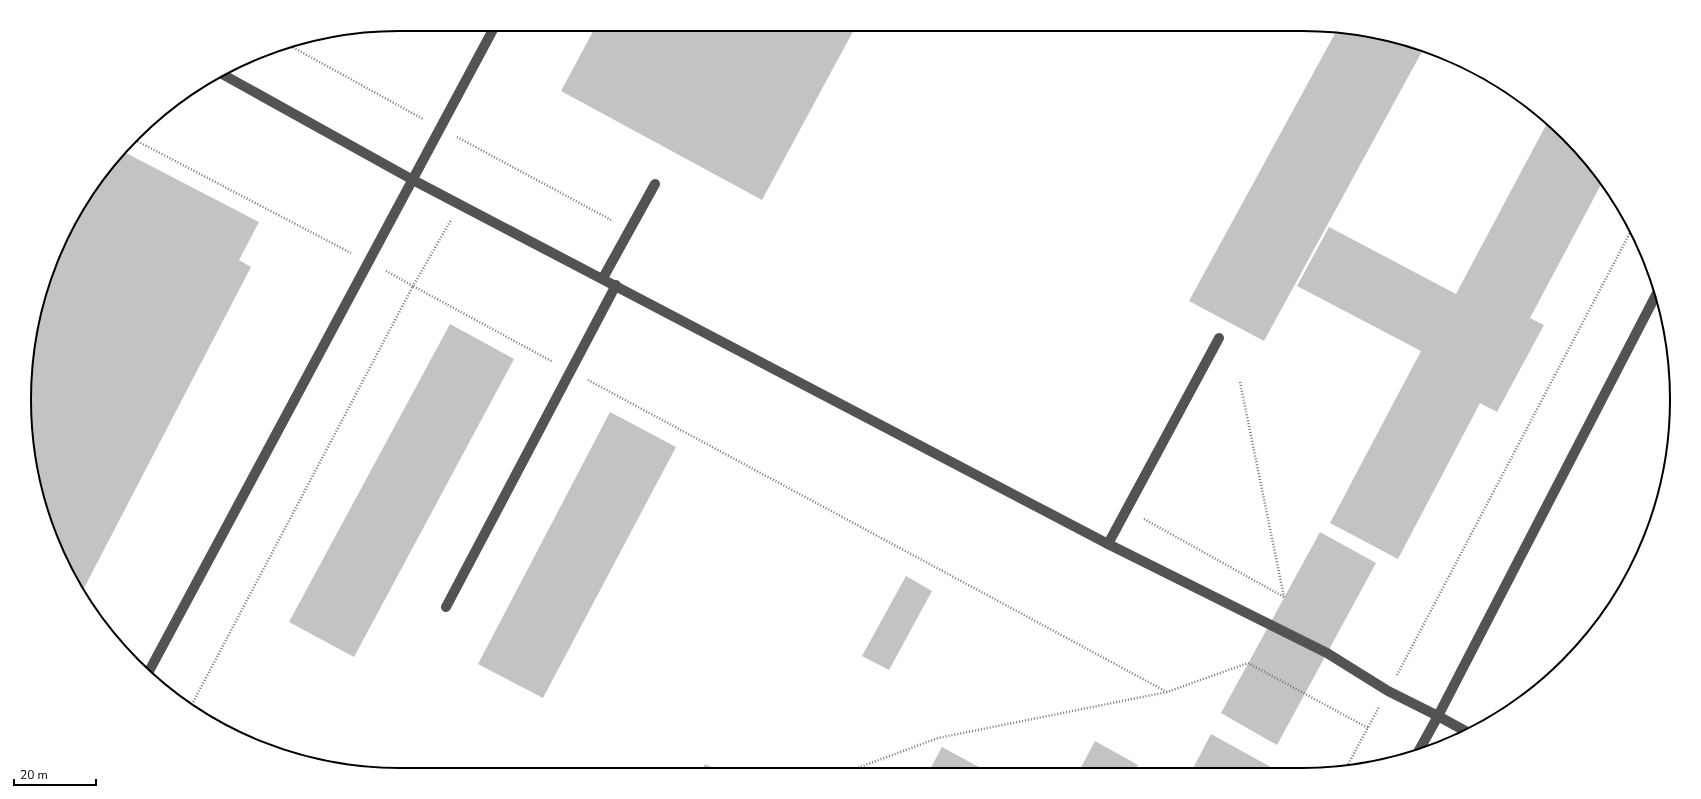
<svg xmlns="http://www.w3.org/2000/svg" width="1701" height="799" font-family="'Nunito Sans',sans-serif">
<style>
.building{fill:#c3c3c3}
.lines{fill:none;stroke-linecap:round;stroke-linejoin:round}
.path{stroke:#757575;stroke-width:2.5;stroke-dasharray:1 2;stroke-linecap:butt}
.minor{stroke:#535353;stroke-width:10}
.rim{fill:none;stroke:#000;stroke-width:2}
</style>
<rect width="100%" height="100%" fill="#fff"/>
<g class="building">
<polygon points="597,24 857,24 762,200 561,91"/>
<polygon points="1338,28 1375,31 1425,46 1264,341 1189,301"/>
<polygon points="1546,125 1570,137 1604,179 1530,318 1544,325 1497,412 1480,403 1398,559 1330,523 1421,351 1297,286 1329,227 1456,294"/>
<polygon points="124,152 259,222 239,260 251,267 82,592 63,566 27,448 31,326 53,256 87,191"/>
<polygon points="450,324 514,359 354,657 289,622"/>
<polygon points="610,412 676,447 543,698 478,664"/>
<polygon points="1320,532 1376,563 1277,745 1221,713"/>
<polygon points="906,576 932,591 889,670 862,656"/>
<polygon points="1211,734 1278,771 1278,772 1191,772"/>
<polygon points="1095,741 1138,765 1134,772 1078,773"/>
<polygon points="942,747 990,773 928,773"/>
<polygon points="705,764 727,774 701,774"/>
</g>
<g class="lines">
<g class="path">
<polyline points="285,43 423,119"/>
<polyline points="457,137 613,221"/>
<polyline points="135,140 351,253"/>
<polyline points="386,271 413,286 451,220"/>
<polyline points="588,380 1167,692"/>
<polyline points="1240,382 1284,597"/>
<polyline points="1144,519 1284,597"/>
<polyline points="1397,675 1633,227"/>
<polyline points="189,710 413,286 553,362"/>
<polyline points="1344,772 1379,707"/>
<polyline points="844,773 938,738 1167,692 1248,663 1368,728"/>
</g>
<g class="minor">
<polyline points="222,74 413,180 1108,544 1327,653 1388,691 1438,716 1417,754"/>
<polyline points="603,278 655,184"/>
<polyline points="1108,544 1219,338"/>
<polyline points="446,607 616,285"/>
<polyline points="147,675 496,24"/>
<polyline points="1469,733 1438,716 1659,289"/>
</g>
</g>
<path d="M0 0H1701V799H0ZM399 31H1302A368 368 0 0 1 1670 399V400A368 368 0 0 1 1302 768H399A368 368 0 0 1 31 400V399A368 368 0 0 1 399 31Z" fill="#fff" fill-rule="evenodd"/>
<path class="rim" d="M399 31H1302A368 368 0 0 1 1670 399V400A368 368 0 0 1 1302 768H399A368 368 0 0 1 31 400V399A368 368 0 0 1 399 31Z"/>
<path d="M14 779v6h82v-6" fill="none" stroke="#000000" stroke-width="2"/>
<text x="20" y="779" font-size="12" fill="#000000" stroke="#ffffff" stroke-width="3" paint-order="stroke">20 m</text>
</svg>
